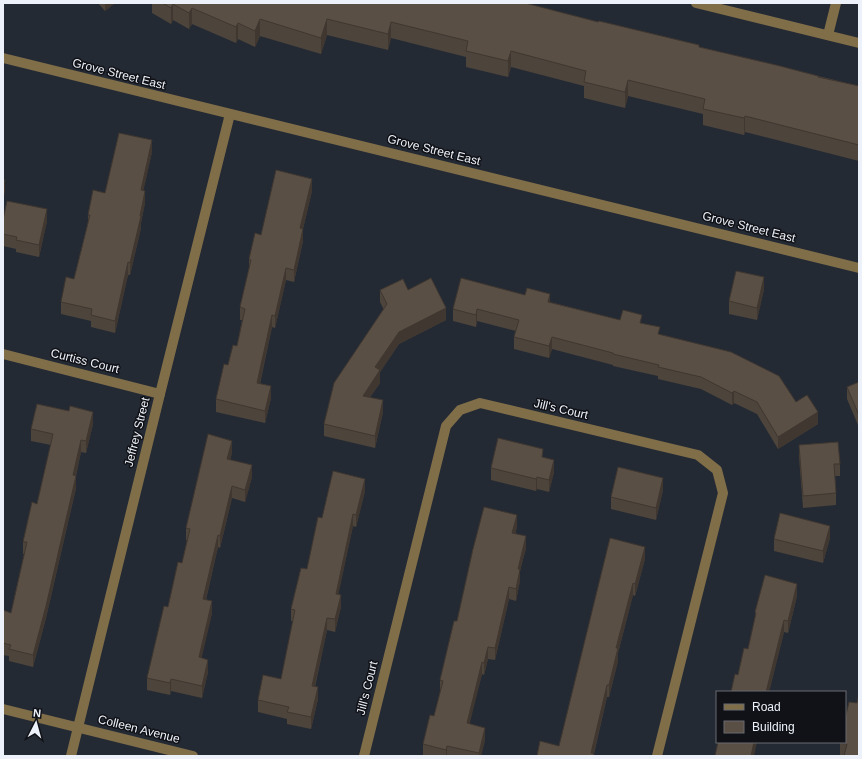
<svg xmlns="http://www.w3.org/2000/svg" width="862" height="759" font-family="Helvetica,sans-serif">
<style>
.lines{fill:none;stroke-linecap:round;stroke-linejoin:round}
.minor{stroke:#806e49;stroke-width:10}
.tertiary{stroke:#806e49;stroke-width:10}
.wall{fill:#4d443b}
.shaded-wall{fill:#3f3730}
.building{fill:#5a4f45;stroke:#3f3730}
.labels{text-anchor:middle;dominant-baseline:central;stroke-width:3;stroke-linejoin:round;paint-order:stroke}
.street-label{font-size:12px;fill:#edf1f9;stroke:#101217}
</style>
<rect width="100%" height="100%" fill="#242a34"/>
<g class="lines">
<g class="minor">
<polyline points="696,3 859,43"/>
<polyline points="828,35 836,3"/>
<polyline points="3,354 160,394"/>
<polyline points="3,709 193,756"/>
<polyline points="71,756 160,394 230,114"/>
<polyline points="364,756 446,426 460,410 480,403 698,455 717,470 723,493 657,756"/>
</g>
<polyline class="tertiary" points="3,58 859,268"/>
</g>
<g class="wall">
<polygon points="98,3 115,3 105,11"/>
<polygon points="152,3 525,3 598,22 859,86 859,161 745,132 744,135 703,125 703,114 628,96 625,108 584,98 584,86 511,67 508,77 466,67 466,57 391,38 388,50 327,35 321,54 260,36 255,47 238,39 236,43 192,24 189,29 173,20 171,24 152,13"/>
<polygon points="152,152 143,191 145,203 141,223 141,228 130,275 128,275 115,333 91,327 91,321 61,314 61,302 74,279 88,223 88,215 105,193"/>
<polygon points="312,191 303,229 303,241 294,282 286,280 275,328 272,327 260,384 271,398 265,423 216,412 216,399 228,365 237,346 242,320 240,320 240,307 249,269 249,259 261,235"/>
<polygon points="3,220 47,221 39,257 16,252 16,249 3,246"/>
<polygon points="764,289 757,320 729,314 729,301"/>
<polygon points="380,290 408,290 446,320 399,344 380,372 380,383 370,397 383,412 375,448 324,436 324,424 384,310 380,302"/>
<polygon points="550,302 620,320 642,323 660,335 796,402 818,424 778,449 757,414 734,403 732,405 701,389 658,379 658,376 613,366 613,365 552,349 549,358 514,349 514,337 516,331 477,321 476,327 453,321 453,309"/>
<polygon points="859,382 859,425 858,425 847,399 847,387"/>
<polygon points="93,424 86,453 81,452 76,476 76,488 46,618 33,667 9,661 9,656 3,655 3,610 11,613 24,554 23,554 23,542 37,504 51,445 31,441 31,429"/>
<polygon points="799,445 840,464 840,476 835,476 836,493 836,505 803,508 799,457"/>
<polygon points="232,453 230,460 252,477 245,502 232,498 220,548 218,547 206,600 212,613 201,658 208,672 202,698 171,691 170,695 147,690 147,678 168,607 182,563 187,540 186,540 186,528"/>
<polygon points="543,457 554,472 549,492 537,489 536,491 491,480 491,468"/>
<polygon points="663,490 656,520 611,509 611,497"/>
<polygon points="365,491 356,527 353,526 338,594 341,607 335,632 327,630 315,687 318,699 311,729 287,724 287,719 258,712 258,700 281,679 293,621 291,621 291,609 307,569"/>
<polygon points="517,527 515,534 526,548 520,571 520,581 516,601 509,599 495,660 488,659 484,675 482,674 469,724 485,740 481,756 423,756 423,744 434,716 440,693 440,680 457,621"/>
<polygon points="830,538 823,563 774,551 774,539"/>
<polygon points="645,547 645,559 635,596 633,595 618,653 618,661 609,697 607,697 594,754 594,756 559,746"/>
<polygon points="797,596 788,633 784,632 769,692 731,692 738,675 748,649 755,620 755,612"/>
<polygon points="857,703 844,756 840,755 840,743"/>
</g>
<g class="shaded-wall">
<polygon points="105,3 115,3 105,11"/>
<polygon points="173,4 173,20 171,24 171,8"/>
<polygon points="192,8 192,24 189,29 189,13"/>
<polygon points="260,19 260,36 255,47 255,31"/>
<polygon points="327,19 327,35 321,54 321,38"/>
<polygon points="391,22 391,38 388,50 388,34"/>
<polygon points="238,23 238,39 236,43 236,27"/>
<polygon points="511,51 511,67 508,77 508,61"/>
<polygon points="628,80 628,96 625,108 625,92"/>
<polygon points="745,116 745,132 744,135 744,118"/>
<polygon points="152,140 152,152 141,202 141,190"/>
<polygon points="312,179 312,191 300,241 300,228"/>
<polygon points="5,180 5,192 3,200 3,188"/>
<polygon points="145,191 145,203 141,223 141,228 130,275 130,263"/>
<polygon points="47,209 47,221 39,257 39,245"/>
<polygon points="303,229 303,241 294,282 294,270"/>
<polygon points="128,262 128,275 115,333 115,321"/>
<polygon points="286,268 286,280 275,328 275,316"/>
<polygon points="764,277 764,289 757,320 757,308"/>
<polygon points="550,294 550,306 548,302"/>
<polygon points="446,308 446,320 399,344 380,372 380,383 363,408 363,396 375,367 399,332"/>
<polygon points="477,309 477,321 476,327 476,315"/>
<polygon points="272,315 272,327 257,395 257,383"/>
<polygon points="552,337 552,349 549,358 549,346"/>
<polygon points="271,386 271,398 265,423 265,411"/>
<polygon points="734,391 734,403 732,405 732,393"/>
<polygon points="383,400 383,412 375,448 375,436"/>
<polygon points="93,412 93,424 86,453 86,441"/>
<polygon points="818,412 818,424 778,449 778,437"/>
<polygon points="859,412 859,425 858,425 858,413"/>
<polygon points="81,440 81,452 73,487 73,475"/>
<polygon points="232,441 232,453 227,471 227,459"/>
<polygon points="554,460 554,472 549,492 549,480"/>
<polygon points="252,465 252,477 245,502 245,490"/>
<polygon points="76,476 76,488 46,618 33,667 33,655"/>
<polygon points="537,477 537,489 536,491 536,479"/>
<polygon points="663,478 663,490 656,520 656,508"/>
<polygon points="365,479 365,491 356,527 356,515"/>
<polygon points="232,486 232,498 220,548 220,536"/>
<polygon points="353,514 353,526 336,606 336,594"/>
<polygon points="517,515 517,527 512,545 512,533"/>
<polygon points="830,526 830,538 823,563 823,551"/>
<polygon points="218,535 218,547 203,611 203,599"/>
<polygon points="526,536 526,548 520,571 520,581 516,601 516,589 518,569"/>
<polygon points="645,547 645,559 635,596 635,584"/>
<polygon points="633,583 633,595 618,653 618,661 609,697 609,685 616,648"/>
<polygon points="797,584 797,596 788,633 788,621"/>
<polygon points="509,587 509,599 495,660 495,648"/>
<polygon points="341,595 341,607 335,632 335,619"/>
<polygon points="212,601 212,613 199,670 199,657"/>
<polygon points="327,618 327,630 312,698 312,686"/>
<polygon points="784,620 784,632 769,692 766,692"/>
<polygon points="488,647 488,659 484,675 484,663"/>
<polygon points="208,660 208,672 202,698 202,686"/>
<polygon points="482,662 482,674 467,735 467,723"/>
<polygon points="171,679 171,691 170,695 170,683"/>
<polygon points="607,685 607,697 593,756 591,753"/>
<polygon points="318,687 318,699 311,729 311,717"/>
<polygon points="485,728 485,740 481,756 479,756 479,753"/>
<polygon points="754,742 757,742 754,756 751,756"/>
<polygon points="447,746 447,756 446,756 446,750"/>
</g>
<g class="building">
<polygon points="163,3 525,3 598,22 599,21 699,45 699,47 776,65 818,76 818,77 859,86 859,145 745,116 744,118 703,109 705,99 628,80 625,92 584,82 586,71 511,51 508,61 466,51 468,41 391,22 388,34 327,19 321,38 260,19 255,31 238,23 236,27 192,8 189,13 173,4 171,8"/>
<polygon points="119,133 152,140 141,190 145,191 140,216 141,216 130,263 128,262 115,321 91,315 92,309 61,302 66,277 74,279 90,215 88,215 93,190 105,193"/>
<polygon points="276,170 312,179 300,228 303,229 294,270 286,268 275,316 272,315 257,383 271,386 265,411 216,399 224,364 228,365 233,345 237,346 245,309 240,307 251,260 249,259 255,233 261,235"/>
<polygon points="3,180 5,180 3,188"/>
<polygon points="7,201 47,209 39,245 16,240 17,237 3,234 3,220"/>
<polygon points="736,271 764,277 757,308 729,301"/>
<polygon points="431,278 446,308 399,332 375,367 380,370 363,396 383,400 375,436 324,424 334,383 387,304 380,290 403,279 408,290"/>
<polygon points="461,278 525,295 527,288 550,294 548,302 620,320 623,310 642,315 640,323 660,327 658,334 731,352 779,376 796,402 807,395 818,412 778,437 757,402 734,391 732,393 701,377 658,367 659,365 613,354 613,353 552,337 549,346 514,337 519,320 477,309 476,315 453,309"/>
<polygon points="859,382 859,412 858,413 847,387"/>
<polygon points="37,404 69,411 70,406 93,412 86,441 81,440 73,475 76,476 46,606 33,655 9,649 11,645 3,643 3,610 11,613 27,542 23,542 32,502 37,504 53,434 31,429"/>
<polygon points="208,434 232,441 227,459 252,465 245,490 232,486 220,536 218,535 203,599 212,601 199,657 208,660 202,686 171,679 170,683 147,678 164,606 168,607 178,562 182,563 190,529 186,528"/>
<polygon points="498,438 543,449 542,457 554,460 549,480 537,477 536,479 491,468"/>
<polygon points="838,442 840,464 834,464 836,493 803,496 799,445"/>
<polygon points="618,467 663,478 656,508 611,497"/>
<polygon points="333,471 365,479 356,515 353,514 336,594 341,595 335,619 327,618 312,686 318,687 311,717 287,712 289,707 258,700 263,675 281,679 295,610 291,609 301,568 307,569 318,517 322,518"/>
<polygon points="484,507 517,515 512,533 526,536 518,569 520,569 516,589 509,587 495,648 488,647 484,663 482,662 467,723 485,728 479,753 447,746 446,750 423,744 430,715 434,716 443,681 440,680 454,621 457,621 473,549"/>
<polygon points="780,513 830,526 823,551 774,539"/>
<polygon points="610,538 645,547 635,584 633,583 616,648 618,648 609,685 607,685 591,753 594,754 594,756 537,756 540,741 559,746"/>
<polygon points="765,575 797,584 788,621 784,620 766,692 731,692 735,674 738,675 744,648 748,649 756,613 755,612"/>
<polygon points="859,694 859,756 844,756 847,744 840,743 840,742 845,742 845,719 849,702 857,703"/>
<polygon points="718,742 754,742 751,756 715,756"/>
</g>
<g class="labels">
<g class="street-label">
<text transform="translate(119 74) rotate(14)">Grove Street East</text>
<text transform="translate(434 150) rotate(14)">Grove Street East</text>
<text transform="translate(749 227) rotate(14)">Grove Street East</text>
<text transform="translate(85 361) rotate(14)">Curtiss Court</text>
<text transform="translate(561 409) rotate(13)">Jill's Court</text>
<text transform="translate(137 432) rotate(-76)">Jeffrey Street</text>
<text transform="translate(367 688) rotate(-76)">Jill's Court</text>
<text transform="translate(139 729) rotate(14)">Colleen Avenue</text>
</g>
</g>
<rect width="862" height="759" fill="none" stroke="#edf1f9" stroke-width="8"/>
<rect x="716" y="691" width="130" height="52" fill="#101217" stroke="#686b71"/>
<rect x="724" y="704" width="20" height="6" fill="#806e49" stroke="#686b71"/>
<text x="752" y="711" font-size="12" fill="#edf1f9">Road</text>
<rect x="724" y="721" width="20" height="12" fill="#5a4f45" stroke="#686b71"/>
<text x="752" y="731" font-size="12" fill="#edf1f9">Building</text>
<g transform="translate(36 723) rotate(6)" stroke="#101217" stroke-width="3" paint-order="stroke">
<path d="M0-3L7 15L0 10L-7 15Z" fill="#edf1f9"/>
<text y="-6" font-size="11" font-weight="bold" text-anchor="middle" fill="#edf1f9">N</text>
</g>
</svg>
